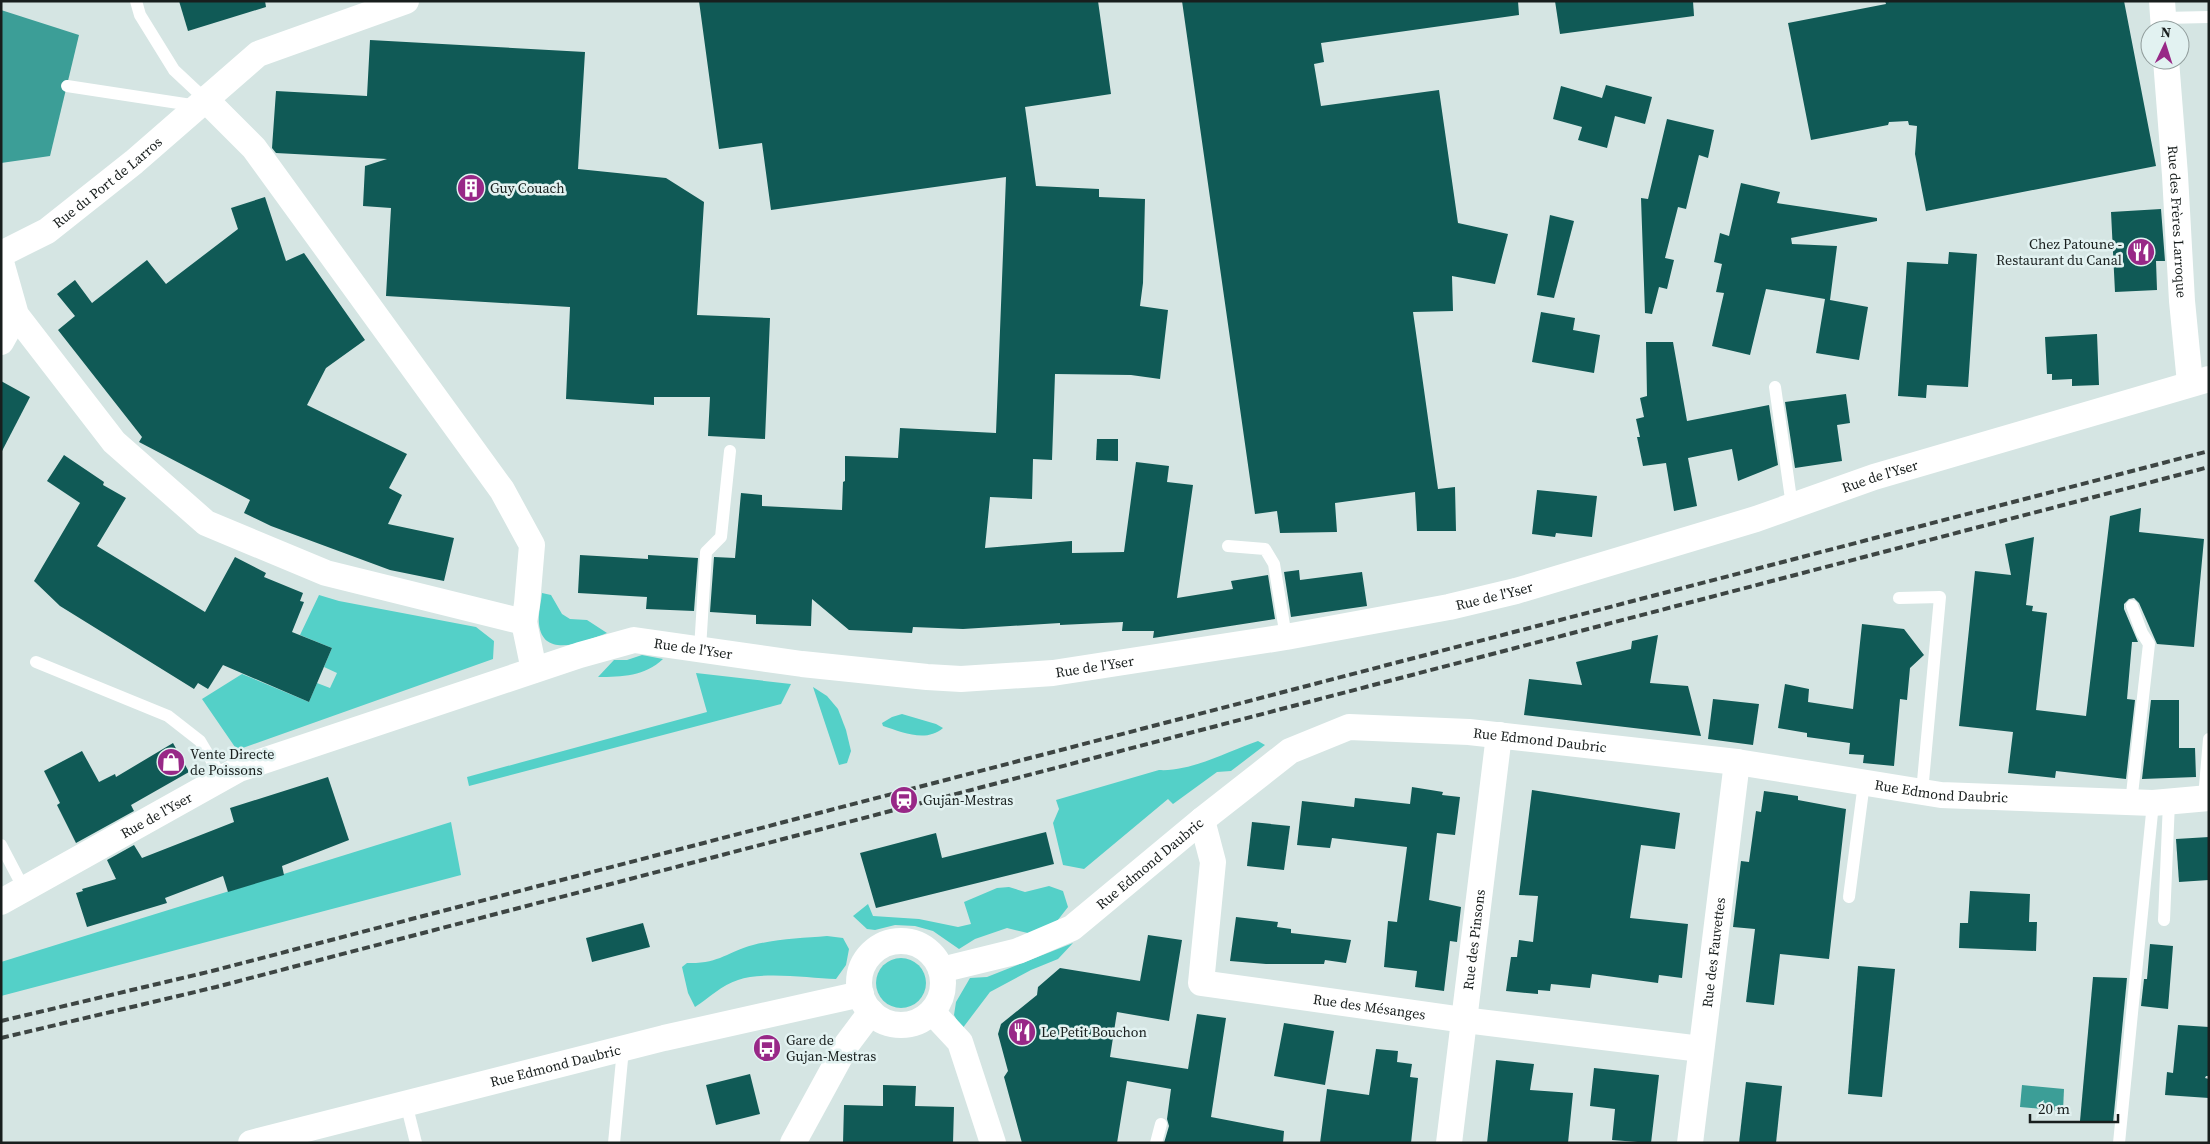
<svg xmlns="http://www.w3.org/2000/svg" width="2210" height="1144" font-family="'Source Serif 4',serif">
<style>
.green{fill:#54d0c8}
.water{fill:#3c9e97}
.building{fill:#105a56}
.lines{fill:none;stroke-linecap:round;stroke-linejoin:round}
.lane{stroke:#fff;stroke-width:12}
.street{stroke:#fff;stroke-width:26}
.rail{stroke:#3d4543;stroke-width:4;stroke-dasharray:8 4;stroke-linecap:butt}
.labels{text-anchor:middle;dominant-baseline:central;stroke-width:5;stroke-linejoin:round;paint-order:stroke}
.street-label{font-size:14px;fill:#181e1d;stroke:#e2f2f1}
.poi-label{font-size:14px;fill:#181e1d;stroke:#e2f2f1;text-anchor:start}
</style>
<rect width="100%" height="100%" fill="#d5e5e3"/>
<g class="green">
<path d="M542 593 551 595 562 614 570 619 587 620 607 633C588 640 543 661 539 624 538 614 541 603 542 593Z"/>
<polygon points="319,595 339,601 476,627 494,641 493,659 237,750 202,699 242,674 309,702 317,683 330,688 337,673 324,667 332,648 300,635"/>
<path d="M642 655 663 659C645 676 622 677 598 677L614 660H627Z"/>
<polygon points="696,673 791,684 781,704 469,786 467,777 707,712"/>
<polygon points="813,687 827,696 838,709 846,730 851,751 847,763 839,765"/>
<path d="M902 714 936 724 943 728C926 743 902 732 883 726L882 723 892 717Z"/>
<path d="M1258 741 1265 745 1231 771 1217 772 1173 804 1168 799 1084 869 1063 865 1053 823 1059 809 1056 800 1159 770C1190 772 1229 751 1258 741Z"/>
<polygon points="451,822 461,875 1,996 1,962"/>
<polygon points="1049,886 1063,891 1068,907 1054,925 1032,934 1007,928 975,939 959,949 933,931 915,926 895,925 875,930 867,929 853,916 868,904 873,916 919,919 958,927 971,924 964,902 997,888 1009,887 1025,892"/>
<path d="M827 936 843 938 849 949 846 965 836 979C809 978 763 971 738 980 722 985 709 998 695 1007L688 993 682 967 687 963C720 964 726 952 753 945 777 939 803 938 827 936Z"/>
<polygon points="1073,943 1058,959 1031,970 990,992 962,1029 954,1015 956,1002 970,978 987,977"/>
<circle cx="901" cy="983" r="25"/>
</g>
<g class="water">
<polygon points="1,10 79,35 50,156 1,163"/>
<polygon points="2022,1085 2064,1089 2063,1111 2020,1107"/>
</g>
<g class="building">
<polygon points="179,1 265,1 266,7 188,31"/>
<polygon points="699,1 1098,1 1111,94 1025,107 1036,186 1099,189 1099,197 1145,199 1143,283 1140,306 1168,310 1160,379 1131,375 1055,374 1052,460 1033,459 1032,499 990,497 985,548 1072,541 1072,553 1124,552 1136,462 1169,466 1167,482 1193,485 1177,598 1233,589 1231,581 1268,575 1275,619 1153,638 1154,631 1122,631 1123,622 1060,625 1060,623 963,629 913,627 912,633 849,630 812,599 811,626 756,624 756,615 710,612 714,557 735,558 741,493 762,495 762,506 842,510 843,482 845,481 845,456 898,458 900,428 996,433 1006,177 771,210 762,143 719,149"/>
<polygon points="1182,1 1518,1 1519,15 1321,43 1324,62 1314,64 1321,106 1439,90 1458,223 1508,234 1495,284 1452,276 1453,311 1413,312 1438,489 1455,487 1456,531 1417,531 1415,492 1335,503 1337,532 1280,533 1277,511 1255,514"/>
<polygon points="1555,1 1693,1 1694,16 1560,34"/>
<polygon points="1885,1 2124,1 2156,166 1926,211 1915,154 1917,126 1909,125 1908,121 1889,122 1888,125 1811,140 1788,23 1886,4"/>
<polygon points="370,40 585,52 578,169 666,178 704,202 697,315 770,318 765,439 708,436 710,397 654,397 654,405 566,399 570,307 386,296 391,208 363,206 365,166 387,159 276,153 272,148 276,91 367,96"/>
<polygon points="1606,85 1652,97 1645,124 1615,116 1607,148 1578,140 1582,127 1553,119 1561,86 1602,98"/>
<polygon points="1667,119 1714,130 1708,158 1699,155 1686,209 1678,207 1665,258 1674,260 1667,289 1659,287 1652,314 1645,313 1641,198 1648,199"/>
<polygon points="1741,183 1780,192 1777,203 1877,218 1877,221 1791,238 1792,244 1837,246 1830,300 1868,307 1859,360 1816,353 1825,299 1766,289 1750,355 1712,346 1724,293 1716,292 1722,264 1714,262 1720,233 1729,236"/>
<polygon points="265,197 286,261 304,253 365,340 326,368 307,405 407,454 389,488 402,495 388,524 454,538 444,581 390,570 271,526 244,513 250,500 139,442 142,437 58,330 75,316 57,294 75,280 92,303 147,260 166,284 238,229 231,208"/>
<polygon points="2161,209 2165,261 2156,261 2157,290 2115,292 2111,212"/>
<polygon points="1550,215 1574,221 1554,298 1537,295"/>
<polygon points="1949,252 1977,254 1968,387 1927,385 1926,398 1898,396 1907,262 1948,264"/>
<polygon points="1541,312 1575,318 1573,330 1600,335 1594,373 1532,362"/>
<polygon points="2097,334 2099,385 2072,386 2072,379 2052,380 2052,374 2047,374 2045,337"/>
<polygon points="1646,342 1673,342 1687,421 1769,405 1778,465 1738,481 1732,449 1688,458 1697,506 1674,511 1666,463 1643,466 1637,437 1640,437 1636,419 1644,417 1640,398 1647,396"/>
<polygon points="1,381 30,397 1,453"/>
<polygon points="1846,394 1850,423 1837,425 1842,461 1795,468 1785,402"/>
<polygon points="1097,439 1118,439 1118,461 1096,460"/>
<polygon points="64,455 104,482 103,485 126,498 97,546 205,612 235,557 266,573 264,577 303,593 300,601 304,602 292,632 332,648 309,702 223,665 208,689 198,683 194,689 60,606 34,581 80,503 47,481"/>
<polygon points="1537,490 1597,496 1592,537 1556,533 1555,537 1532,534"/>
<polygon points="2141,508 2139,532 2204,539 2194,647 2157,644 2139,603 2134,598 2129,599 2124,604 2124,609 2138,642 2132,642 2127,699 2135,700 2126,779 2056,771 2055,778 2008,773 2013,732 1959,726 1975,571 2011,575 2005,544 2034,537 2026,605 2033,606 2032,611 2047,613 2036,710 2086,716 2110,516"/>
<polygon points="580,555 648,559 648,555 698,558 694,611 646,609 647,597 578,593"/>
<polygon points="1299,570 1300,580 1362,572 1367,606 1291,617 1284,572"/>
<polygon points="1862,624 1904,629 1924,655 1910,668 1907,700 1900,699 1894,766 1863,763 1864,755 1849,754 1850,743 1807,737 1807,733 1778,728 1785,684 1809,689 1808,702 1853,709"/>
<polygon points="1658,635 1650,683 1688,686 1701,736 1524,715 1529,679 1582,685 1576,662 1631,649 1632,641"/>
<polygon points="1713,699 1759,704 1753,745 1708,739"/>
<polygon points="2151,700 2179,700 2179,748 2195,748 2196,777 2142,779"/>
<polygon points="173,743 189,772 131,805 134,811 76,843 57,805 60,803 44,771 82,751 99,782 115,774 116,777"/>
<polygon points="328,777 349,840 282,866 284,875 228,892 223,876 165,898 167,903 87,927 76,893 83,891 82,889 116,879 107,860 134,845 142,858 234,822 230,808"/>
<polygon points="1412,787 1443,792 1442,795 1460,797 1455,835 1437,833 1429,900 1461,907 1457,942 1450,941 1444,991 1415,987 1417,971 1384,967 1388,921 1397,922 1407,847 1332,838 1330,848 1297,845 1302,801 1354,807 1355,798 1410,804"/>
<polygon points="1532,790 1680,813 1675,849 1641,845 1630,918 1688,924 1682,978 1659,975 1658,983 1592,974 1590,988 1551,984 1550,991 1538,990 1538,994 1506,991 1511,957 1517,957 1519,940 1533,942 1538,896 1519,895"/>
<polygon points="1764,791 1798,796 1798,800 1846,809 1829,959 1780,954 1774,1005 1746,1002 1755,929 1733,927 1741,861 1749,862 1756,811 1761,812"/>
<polygon points="1252,822 1290,826 1284,870 1247,866"/>
<polygon points="1046,832 1054,864 876,908 860,853 936,833 942,858"/>
<polygon points="2209,837 2209,880 2179,882 2176,839"/>
<polygon points="1970,891 2030,894 2029,922 2037,922 2036,951 1959,948 1960,923 1968,923"/>
<polygon points="1236,917 1278,922 1277,927 1291,929 1291,933 1351,940 1346,963 1325,960 1324,964 1266,964 1230,961"/>
<polygon points="643,923 650,947 592,962 586,938"/>
<polygon points="1148,935 1182,940 1169,1021 1117,1012 1110,1057 1188,1069 1197,1014 1226,1018 1211,1117 1284,1131 1283,1143 1164,1143 1169,1126 1167,1119 1171,1089 1127,1081 1117,1143 1022,1143 1004,1077 1008,1071 998,1034 1001,1024 1037,995 1038,987 1060,968 1140,981"/>
<polygon points="2150,944 2173,946 2168,1009 2141,1006 2144,979 2147,979"/>
<polygon points="1858,966 1895,969 1882,1097 1848,1094"/>
<polygon points="2093,977 2127,978 2113,1123 2080,1121"/>
<polygon points="1284,1023 1334,1031 1325,1085 1274,1076"/>
<polygon points="2178,1025 2209,1027 2209,1076 2206,1076 2205,1078 2209,1079 2209,1098 2165,1095 2167,1072 2173,1073"/>
<polygon points="1376,1049 1398,1051 1397,1062 1412,1064 1410,1077 1418,1078 1411,1143 1320,1143 1327,1089 1369,1095"/>
<polygon points="1496,1060 1534,1064 1530,1090 1573,1093 1568,1143 1487,1143"/>
<polygon points="1594,1068 1659,1075 1651,1143 1612,1140 1615,1109 1590,1106"/>
<polygon points="750,1074 760,1114 716,1125 706,1085"/>
<polygon points="1746,1082 1782,1086 1776,1143 1739,1143"/>
<polygon points="883,1085 916,1086 915,1106 954,1107 953,1143 843,1143 844,1105 883,1106"/>
</g>
<g class="lines">
<g class="lane">
<polyline points="136,1 140,15 174,70 205,99"/>
<polyline points="2163,18 2209,17"/>
<polyline points="67,86 198,106"/>
<polyline points="1775,387 1792,506"/>
<polyline points="1228,546 1265,549 1274,564 1286,637"/>
<polyline points="1899,598 1940,597 1922,792"/>
<polyline points="700,649 706,552 721,537 730,451"/>
<polyline points="36,662 168,716 200,741 222,778"/>
<polyline points="2204,798 2209,739"/>
<polyline points="2131,803 2149,644 2142,633 2132,606"/>
<polyline points="1,845 24,889"/>
<polyline points="1849,897 1864,783"/>
<polyline points="2164,920 2169,802"/>
<polyline points="406,1103 416,1143"/>
<polyline points="614,1143 623,1049"/>
<polyline points="1156,1143 1161,1124"/>
<polyline points="2119,1143 2153,803"/>
</g>
<g class="street">
<polyline points="2162,1 2164,30"/>
<path id="s1" d="M2166 60 2175 175 2182 301 2190 383"/>
<polyline points="205,99 254,148 502,490 532,545 527,604 524,622 534,670"/>
<path id="s2" d="M1 254 47 231 134 162 258 54 406 1"/>
<polyline points="1,262 16,315 114,442 206,523 326,573 524,622"/>
<polyline points="1,342 16,315"/>
<path id="s3" d="M1202 820 1213 862 1201 983 1464 1020 1701 1049"/>
<path id="s4" d="M1 902 239 769 580 655 634 640 802 664 927 677 961 679 1053 673 1286 637 1449 607 1516 591 1756 519 1874 477 2209 379"/>
<circle cx="901" cy="983" r="42"/>
<path id="s5" d="M941 970 1018 951 1072 928 1202 820 1290 751 1349 727 1469 732 1737 762 1941 795 2153 803 2209 798"/>
<polyline points="932,1012 960,1042 993,1143"/>
<path id="s6" d="M251 1143 664 1038 861 994"/>
<polyline points="793,1143 847,1044 871,1012"/>
<path id="s7" d="M1449 1143 1499 735"/>
<path id="s8" d="M1690 1143 1737 762"/>
</g>
<g class="rail">
<polyline points="1,1021 212,971 2209,451"/>
<polyline points="1,1038 216,987 2209,467"/>
</g>
</g>
<defs>
<symbol id="building-disc" viewBox="-11 -11 22 22"><circle r="9.5" fill="#982887" stroke="#e2f2f1"/><path d="M-4-6H4V6H1V3H-1V6H-4ZM-2.5-4.3h1.7v1.8h-1.7ZM.8-4.3h1.7v1.8H.8ZM-2.5-1h1.7V.8h-1.7ZM.8-1h1.7V.8H.8Z" fill="#fff"/></symbol>
<symbol id="restaurant-disc" viewBox="-11 -11 22 22"><circle r="9.5" fill="#982887" stroke="#e2f2f1"/><path d="M-5-6h1v4h1v-4h1v4h1v-4h1v5L-1.5 .5V6h-2V.5L-5-1ZM5-6V6H3V1.5H1.5Q1.5-4 5-6Z" fill="#fff"/></symbol>
<symbol id="shop-disc" viewBox="-11 -11 22 22"><circle r="9.5" fill="#982887" stroke="#e2f2f1"/><path d="M-5-2.5h2.3a2.7 3.5 0 0 1 5.4 0H5L5.5 6h-11ZM-1.5-2.5h3a1.5 2.3 0 0 0-3 0Z" fill="#fff"/></symbol>
<symbol id="station-disc" viewBox="-11 -11 22 22"><circle r="9.5" fill="#982887" stroke="#e2f2f1"/><path d="M-3-6H3Q5-6 5-4V2Q5 4 3 4L4.5 6H3L1.5 4h-3L-3 6H-4.5L-3 4Q-5 4-5 2V-4Q-5-6-3-6ZM-3.5-4v3h7v-3ZM-3.5 1v1.5H-2V1ZM2 1v1.5H3.5V1Z" fill="#fff"/></symbol>
<symbol id="bus-disc" viewBox="-11 -11 22 22"><circle r="9.5" fill="#982887" stroke="#e2f2f1"/><path d="M-5-6H5V4H4V6H2V4H-2V6H-4V4H-5ZM-3.5-4V0h7V-4ZM-3.5 1.2v1.5H-2V1.2ZM2 1.2v1.5H3.5V1.2Z" fill="#fff"/></symbol>
</defs>
<g fill-rule="evenodd">
<use href="#building-disc" x="455" y="172" width="32" height="32"/>
<use href="#restaurant-disc" x="2125" y="236" width="32" height="32"/>
<use href="#shop-disc" x="155" y="746" width="32" height="32"/>
<use href="#station-disc" x="888" y="784" width="32" height="32"/>
<use href="#restaurant-disc" x="1006" y="1016" width="32" height="32"/>
<use href="#bus-disc" x="751" y="1032" width="32" height="32"/>
</g>
<g class="labels">
<g class="street-label">
<text stroke="none"><textPath href="#s2" startOffset="129">Rue du Port de Larros</textPath></text>
<text stroke="none"><textPath href="#s1" startOffset="162">Rue des Frères Larroque</textPath></text>
<text stroke="none"><textPath href="#s4" startOffset="1962">Rue de l'Yser</textPath></text>
<text stroke="none"><textPath href="#s4" startOffset="1558">Rue de l'Yser</textPath></text>
<text stroke="none"><textPath href="#s4" startOffset="748">Rue de l'Yser</textPath></text>
<text stroke="none"><textPath href="#s4" startOffset="1152">Rue de l'Yser</textPath></text>
<text stroke="none"><textPath href="#s5" startOffset="674">Rue Edmond Daubric</textPath></text>
<text stroke="none"><textPath href="#s5" startOffset="1079">Rue Edmond Daubric</textPath></text>
<text stroke="none"><textPath href="#s4" startOffset="178">Rue de l'Yser</textPath></text>
<text stroke="none"><textPath href="#s5" startOffset="239">Rue Edmond Daubric</textPath></text>
<text stroke="none"><textPath href="#s7" startOffset="205">Rue des Pinsons</textPath></text>
<text stroke="none"><textPath href="#s8" startOffset="192">Rue des Fauvettes</textPath></text>
<text stroke="none"><textPath href="#s3" startOffset="335">Rue des Mésanges</textPath></text>
<text stroke="none"><textPath href="#s6" startOffset="314">Rue Edmond Daubric</textPath></text>
</g>
<g class="poi-label">
<text x="490" y="188">Guy Couach</text>
<text x="2122" y="244" text-anchor="end">Chez Patoune -<tspan x="2122" dy="16">Restaurant du Canal</tspan></text>
<text x="190" y="754">Vente Directe<tspan x="190" dy="16">de Poissons</tspan></text>
<text x="923" y="800">Gujan-Mestras</text>
<text x="1041" y="1032">Le Petit Bouchon</text>
<text x="786" y="1040">Gare de<tspan x="786" dy="16">Gujan-Mestras</tspan></text>
</g>
</g>
<rect width="2210" height="1144" fill="none" stroke="#181e1d" stroke-width="5"/>
<g transform="translate(2165 45) rotate(4)"><circle r="24" fill="#e2f2f1" stroke="#919d9c"/>
<path d="M0-4L9 19L0 12L-9 19Z" fill="#982887"/>
<text y="-8" font-size="14" font-weight="bold" text-anchor="middle" fill="#181e1d">N</text>
</g>
<path d="M2030 1114v8h88v-8" fill="none" stroke="#181e1d" stroke-width="2.5"/>
<text x="2038" y="1114" font-size="15" fill="#181e1d" stroke="#e2f2f1" stroke-width="4" paint-order="stroke">20 m</text>
</svg>
